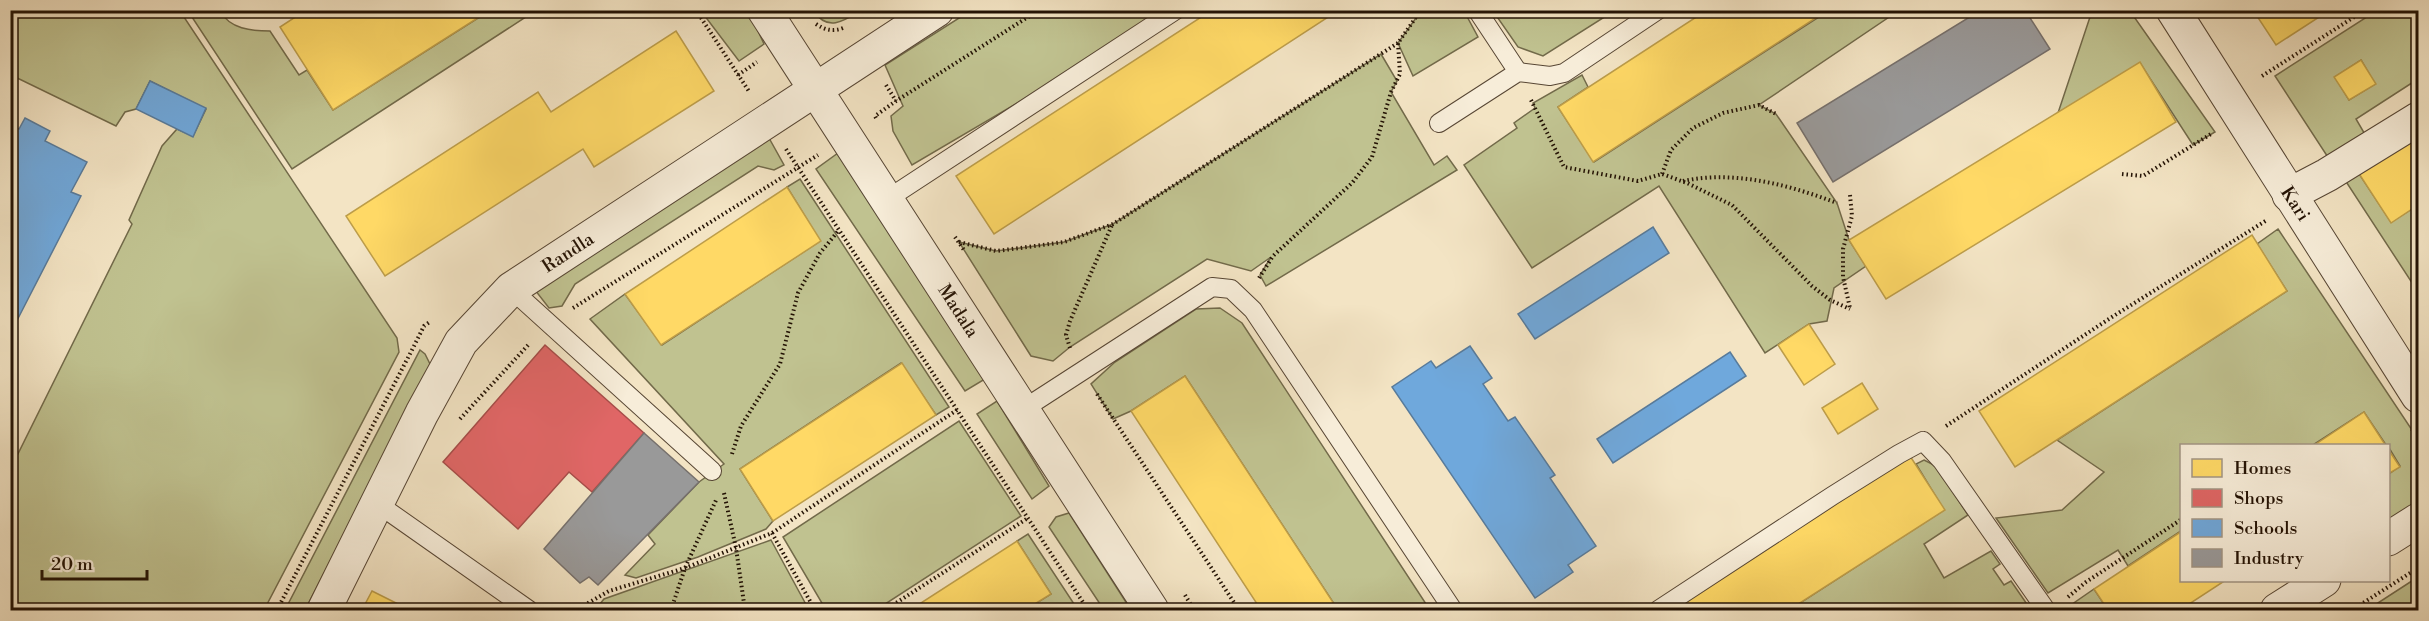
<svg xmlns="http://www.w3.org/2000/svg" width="2429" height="621" font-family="'Libre Bodoni',serif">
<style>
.green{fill:#c0c290;stroke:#726a4a;stroke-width:1.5;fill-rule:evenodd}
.homes{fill:#ffd966;stroke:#bd9d49;stroke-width:1.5}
.shops{fill:#e06666;stroke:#a74d49;stroke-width:1.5}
.schools{fill:#6fa8dc;stroke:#587b9b;stroke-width:1.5}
.industry{fill:#999;stroke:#76706c;stroke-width:1.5}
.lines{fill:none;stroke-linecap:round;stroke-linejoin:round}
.service-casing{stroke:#574634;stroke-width:20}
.minor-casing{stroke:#574634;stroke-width:35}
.path{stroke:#231204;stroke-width:4;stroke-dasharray:1.5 3;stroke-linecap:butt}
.service{stroke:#f7edd9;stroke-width:18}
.minor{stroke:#f7edd9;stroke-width:33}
.labels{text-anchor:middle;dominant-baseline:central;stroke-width:6;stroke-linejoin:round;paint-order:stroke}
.street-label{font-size:18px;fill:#231204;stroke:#f7edd9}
</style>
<rect width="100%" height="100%" fill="#f3e4c4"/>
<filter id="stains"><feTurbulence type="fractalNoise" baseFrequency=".00333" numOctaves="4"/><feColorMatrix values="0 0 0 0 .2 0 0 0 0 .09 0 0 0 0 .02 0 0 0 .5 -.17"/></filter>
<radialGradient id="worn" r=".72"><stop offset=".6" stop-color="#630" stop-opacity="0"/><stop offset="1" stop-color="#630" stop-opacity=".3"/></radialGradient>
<g class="green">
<polygon points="11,11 180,11 397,338 399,352 264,610 11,610 10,470 132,224 129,220 162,146 177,129 193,136 206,109 150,81 136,109 125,112 116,126 11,75"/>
<path d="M188 11H220C230 29 251 31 270 31L299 75 307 70 333 110 489 11H535L292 169Z"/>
<polygon points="701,11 746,11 752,18 764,44 739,61"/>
<path d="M814 11H860C844 21 827 32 814 11Z"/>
<polygon points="970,11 1174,11 912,165 893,131 891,116 903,106 885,65"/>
<polygon points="1421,11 1464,11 1478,37 1413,76 1398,43"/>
<polygon points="1493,11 1614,11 1543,56 1518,47"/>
<polygon points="1828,11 1898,11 1759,105 1776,114 1837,203 1849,240 1866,266 1834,288 1827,321 1809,324 1765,353 1659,186 1532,268 1464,165 1517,128 1514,123 1535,108 1533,103 1582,75 1588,87 1558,107 1594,162"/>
<polygon points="2092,11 2130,11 2215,132 2193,145 2140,63 2058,113"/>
<path d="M2376 11H2418V79L2356 119 2370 143 2333 165 2275 76ZM2361 60 2375 84 2349 100 2335 77Z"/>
<polygon points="1381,54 1397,81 1391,92 1434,165 1447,156 1457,170 1266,286 1260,275 1271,257 1251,271 1207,259 1070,347 1053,361 1031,356 959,242 996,251 1020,248 1064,242 1113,224"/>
<polygon points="769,138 784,165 774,170 758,166 575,284 562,306 549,308 535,290"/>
<polygon points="838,153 985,379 965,391 816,169"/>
<polygon points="2356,169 2391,222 2418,205 2418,292 2343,177"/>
<polygon points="800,179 949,407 936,415 901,363 740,469 773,521 766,529 698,557 636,578 625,575 655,544 648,535 699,482 724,464 590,319 625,294 662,345 820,241 787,187"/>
<polygon points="2278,229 2418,439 2418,502 2393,519 2389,517 2389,474 2400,466 2388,446 2386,445 2364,412 2313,445 2182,446 2181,531 2128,566 2118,550 2048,593 1996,518 2062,510 2104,472 2057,440 2287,291 2257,244"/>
<polygon points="1220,308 1242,323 1430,610 1338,610 1185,376 1131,411 1113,419 1091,384 1115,362 1196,309"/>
<polygon points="420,350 425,354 431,366 305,610 285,610"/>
<polygon points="997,401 1049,486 1032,499 977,414"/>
<polygon points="959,421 1021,516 876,610 826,610 783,537"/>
<polygon points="1924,460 1936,466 1968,515 1924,544 1944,578 1991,551 2000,564 1993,569 2004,585 2011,581 2031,610 1789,610 1944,510 1916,464"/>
<polygon points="1069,513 1131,610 1104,610 1049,527 1056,517"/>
<polygon points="1028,534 1078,610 1025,610 1051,594 1017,541"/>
<polygon points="771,540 809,610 595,610 604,599"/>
<polygon points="2418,577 2418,610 2367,610"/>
<polygon points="2094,589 2108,610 2067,610 2068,607"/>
</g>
<g class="homes">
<polygon points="306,10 481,10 484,14 333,110 280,27"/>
<polygon points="1212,10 1339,10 994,234 956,176"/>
<polygon points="1707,10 1828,10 1593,162 1558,107"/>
<polygon points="2253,10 2330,10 2276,45"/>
<polygon points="676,31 714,91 594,167 583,149 385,276 346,216 538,92 551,112"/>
<polygon points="2361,60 2376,84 2349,100 2334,77"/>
<polygon points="2140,62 2176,122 1886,299 1849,240"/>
<polygon points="2418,129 2418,205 2391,223 2356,169"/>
<polygon points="787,187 821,241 661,345 625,294"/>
<polygon points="2252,235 2287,291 2015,467 1979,411"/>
<polygon points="1809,324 1835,364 1804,385 1778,345"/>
<polygon points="902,363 936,415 773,521 740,469"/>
<polygon points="1185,376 1338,610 1261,610 1131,411"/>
<polygon points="1862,383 1878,409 1838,434 1822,408"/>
<polygon points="2364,412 2386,446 2313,446"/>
<polygon points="2388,449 2400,467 2388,474"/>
<polygon points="1910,456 1945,510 1789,610 1672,610"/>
<polygon points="2182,531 2182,580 2226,580 2180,610 2108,610 2094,589"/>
<polygon points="1017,541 1051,594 1025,610 910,610"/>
<polygon points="372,591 410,610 362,610"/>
</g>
<polygon class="shops" points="545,345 644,433 592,492 569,472 518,529 443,462"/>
<g class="schools">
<polygon points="150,81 206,108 193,137 136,109"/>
<polygon points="25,118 50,131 45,141 87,162 71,192 81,196 10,334 10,125 19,129"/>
<polygon points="1653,227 1669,253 1535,339 1518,314"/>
<polygon points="1470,346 1492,378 1483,384 1508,421 1515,417 1555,475 1550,478 1596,546 1568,565 1573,572 1535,598 1392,387 1431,361 1436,368"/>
<polygon points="1730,352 1746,376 1613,463 1597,439"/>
</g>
<g class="industry">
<polygon points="1981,10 2025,10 2050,49 1833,182 1797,123"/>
<polygon points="644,433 699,482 598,585 589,577 580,583 544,549"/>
</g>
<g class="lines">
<defs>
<g id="service">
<polyline points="1477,10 1518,72"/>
<polyline points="1439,123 1518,72 1550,76 1564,73 1658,10"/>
<polyline points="886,200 1176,10"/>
<polyline points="511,289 712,471"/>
<polyline points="1022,410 1212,287 1231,289 1253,310 1453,610"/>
<polyline points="378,504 529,610"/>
<polyline points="1658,610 1832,496 1899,454 1923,441 1942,461 2046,610"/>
</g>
<g id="minor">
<polyline points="764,10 1152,610"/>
<polyline points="2173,10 2418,396"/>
<polyline points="2289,195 2327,175 2418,119"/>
<polyline points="2388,539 2418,520"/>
<polyline points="324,610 422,413 461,342 511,289 937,10"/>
<polyline points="2277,610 2324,580"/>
</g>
</defs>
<use href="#service" class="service-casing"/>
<use href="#minor" class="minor-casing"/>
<g class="path">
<polyline points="696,10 750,93"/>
<path d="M816 24C825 30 833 32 843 28"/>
<polyline points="738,75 757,62"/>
<polyline points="2262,76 2365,10"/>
<polyline points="886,85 896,101"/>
<polyline points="1531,100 1564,167 1638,181 1662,174 1687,183 1732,205 1812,286 1830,300 1850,309"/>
<polyline points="876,118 875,116 896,101 1039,10"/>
<polyline points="786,149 1088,610"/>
<polyline points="1662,174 1671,150 1693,128 1723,113 1759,105 1776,114"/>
<polyline points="2122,174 2143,176 2211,134"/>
<path d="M1683 181C1735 170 1789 185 1837 203"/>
<polyline points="1850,195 1852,216 1843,249 1843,277 1850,308"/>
<polyline points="955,237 964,250"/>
<polyline points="959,242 996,251 1020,248 1064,242 1113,224 1398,43"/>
<polyline points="1259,278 1273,256 1352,183 1372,157 1391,92 1400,74 1398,43 1421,10"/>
<polyline points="573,308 818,155"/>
<polyline points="1070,348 1066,335 1070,321 1112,225"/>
<polyline points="1097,394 1239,610"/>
<polyline points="460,419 530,343"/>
<polyline points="1946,426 2112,317 2267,220"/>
<polyline points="2412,429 2418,439"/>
<polyline points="732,454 741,426 780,364 798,293 820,253 839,230"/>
<polyline points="724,493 736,548 745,610"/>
<polyline points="772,533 815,610"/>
<polyline points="1185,595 1194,610"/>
<polyline points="2068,597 2086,582 2182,519"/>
<polyline points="277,610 413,348 424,326 431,321"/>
<polyline points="576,610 609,591 685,568 772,533 957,410"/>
<polyline points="671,610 685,568 717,498"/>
<polyline points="885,610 1028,518"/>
<polyline points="2352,610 2418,568"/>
</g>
<use href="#service" class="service"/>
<use href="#minor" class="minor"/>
</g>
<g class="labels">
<g class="street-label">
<text transform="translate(2295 204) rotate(57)">Kari</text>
<text transform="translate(568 253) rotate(-33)">Randla</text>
<text transform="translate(958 311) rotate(57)">Madala</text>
</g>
</g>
<rect width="2429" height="621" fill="none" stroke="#f3e4c4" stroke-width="36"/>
<rect x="12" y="12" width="2405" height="597" fill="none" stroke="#231204" stroke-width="3"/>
<rect x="18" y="18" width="2393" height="585" fill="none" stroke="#231204" stroke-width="1.5"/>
<rect x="2180" y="444" width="210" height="138" fill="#f7edd9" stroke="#a29584" stroke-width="1.5"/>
<rect x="2192" y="459" width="30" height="18" fill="#ffd966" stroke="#a29584" stroke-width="1.5"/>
<text x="2234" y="474" font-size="18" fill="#231204">Homes</text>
<rect x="2192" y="489" width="30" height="18" fill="#e06666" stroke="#a29584" stroke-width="1.5"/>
<text x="2234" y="504" font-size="18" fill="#231204">Shops</text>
<rect x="2192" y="519" width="30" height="18" fill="#6fa8dc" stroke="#a29584" stroke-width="1.5"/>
<text x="2234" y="534" font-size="18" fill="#231204">Schools</text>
<rect x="2192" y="549" width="30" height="18" fill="#999999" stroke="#a29584" stroke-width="1.5"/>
<text x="2234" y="564" font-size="18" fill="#231204">Industry</text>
<path d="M42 570v9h105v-9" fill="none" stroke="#231204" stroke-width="3"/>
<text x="51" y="570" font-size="18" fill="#231204" stroke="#f7edd9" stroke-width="4.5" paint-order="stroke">20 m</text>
<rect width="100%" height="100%" filter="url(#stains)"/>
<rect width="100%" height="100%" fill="url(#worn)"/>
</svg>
